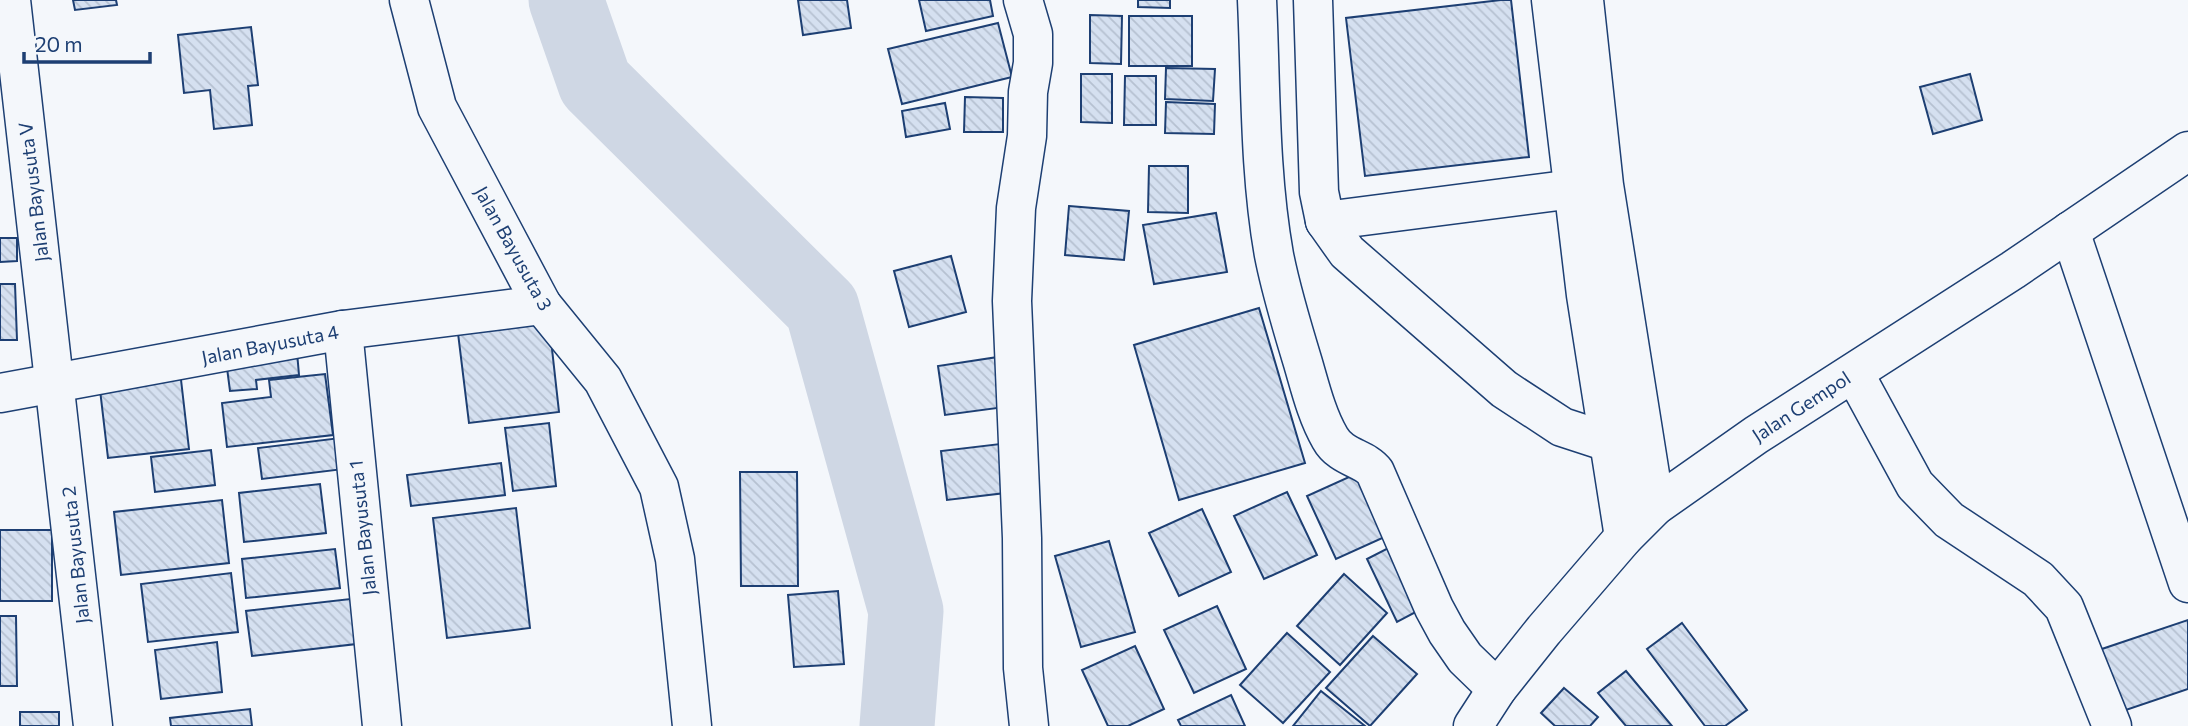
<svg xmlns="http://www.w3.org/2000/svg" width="2188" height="726" font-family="Commissioner,sans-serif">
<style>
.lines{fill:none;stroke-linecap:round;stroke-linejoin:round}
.river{stroke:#cfd7e4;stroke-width:75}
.building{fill:url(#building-back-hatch);stroke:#1d3f73;stroke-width:2}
.minor-casing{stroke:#1d3f73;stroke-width:41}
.major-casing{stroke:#1d3f73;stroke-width:41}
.minor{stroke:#f4f7fb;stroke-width:38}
.major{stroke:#f4f7fb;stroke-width:38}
.labels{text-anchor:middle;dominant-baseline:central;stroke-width:5;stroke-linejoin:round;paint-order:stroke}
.street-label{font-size:19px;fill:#1d3f73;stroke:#f4f7fb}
</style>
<defs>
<pattern id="building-back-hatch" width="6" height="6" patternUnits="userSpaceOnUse" patternTransform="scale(1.75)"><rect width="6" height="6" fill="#d5e0f0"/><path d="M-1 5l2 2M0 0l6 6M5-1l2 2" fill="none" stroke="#b6c1d1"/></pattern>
</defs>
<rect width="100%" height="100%" fill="#f4f7fb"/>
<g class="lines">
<polyline class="river" points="566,0 595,83 822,308 906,611 897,726"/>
</g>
<g class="building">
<polygon points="73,0 116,0 117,5 75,10"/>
<polygon points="798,0 847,0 851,28 803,35"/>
<polygon points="919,0 990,0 993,16 926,31"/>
<polygon points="1138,0 1170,0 1170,8 1138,7"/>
<polygon points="1501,0 1511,0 1529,157 1365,176 1346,18"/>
<polygon points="1090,15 1122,16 1121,64 1090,63"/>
<rect x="1129" y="16" width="63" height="50"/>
<polygon points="998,23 1012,77 902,104 888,49"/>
<polygon points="251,27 258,85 248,86 252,125 214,129 210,90 184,93 178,35"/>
<polygon points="1166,68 1215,69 1213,101 1165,99"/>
<polygon points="1081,74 1112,74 1112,123 1081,122"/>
<polygon points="1970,74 1982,120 1933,134 1920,87"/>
<polygon points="1125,76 1156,76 1156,125 1124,125"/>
<polygon points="965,97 1003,98 1003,132 964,132"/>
<polygon points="1166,102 1215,104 1214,134 1165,133"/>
<polygon points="945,103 950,129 906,137 902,111"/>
<polygon points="1149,166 1188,166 1188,213 1148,212"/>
<polygon points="1069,206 1129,211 1124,260 1065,255"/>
<polygon points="1216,213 1227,272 1154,284 1143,225"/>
<polygon points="0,238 17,238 17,261 0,262"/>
<polygon points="951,256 966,312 909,327 894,271"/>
<polygon points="0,284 15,284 17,340 0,340"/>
<polygon points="1259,308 1305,463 1179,500 1134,345"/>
<polygon points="549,322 559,412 469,423 458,333"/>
<polygon points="297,352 299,375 256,380 257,389 230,391 227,368"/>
<polygon points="998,357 1005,407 945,415 938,366"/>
<polygon points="180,371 189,449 108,458 99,381"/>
<polygon points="325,374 333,435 227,447 222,403 271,397 269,380"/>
<polygon points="549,423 556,486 513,491 505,428"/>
<polygon points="340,438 344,469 262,479 258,448"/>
<polygon points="1000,444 1005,493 947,500 941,451"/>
<polygon points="211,450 215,485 155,492 151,457"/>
<polygon points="501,463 505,495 411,506 407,475"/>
<polygon points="740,472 797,472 798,586 741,586"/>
<polygon points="1360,472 1389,535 1336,559 1307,496"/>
<polygon points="320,484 326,533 244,542 239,493"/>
<polygon points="1287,492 1317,555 1264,579 1234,516"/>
<polygon points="222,500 229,563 121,575 114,512"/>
<polygon points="516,508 530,628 447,638 433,518"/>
<polygon points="1202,509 1231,572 1179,596 1149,533"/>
<rect x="0" y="530" width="52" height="71"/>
<polygon points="1109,541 1135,632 1081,647 1055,556"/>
<polygon points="1400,542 1429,605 1397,622 1367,559"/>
<polygon points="335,549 340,588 246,598 242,559"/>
<polygon points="231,573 238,632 148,642 141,584"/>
<polygon points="1344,574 1387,613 1340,665 1297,626"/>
<polygon points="838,591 844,664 794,667 788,595"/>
<polygon points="359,598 365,643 252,656 246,611"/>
<polygon points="1217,606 1246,669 1194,693 1164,630"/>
<polygon points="0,616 16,616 17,686 0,686"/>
<polygon points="2188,620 2188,689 2117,713 2096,651"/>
<polygon points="1682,623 1747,710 1725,726 1705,726 1647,649"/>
<polygon points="1287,633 1330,672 1283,723 1240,685"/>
<polygon points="1373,636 1417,674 1370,726 1326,688"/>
<polygon points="217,642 222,692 161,699 155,650"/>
<polygon points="1135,646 1164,709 1128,726 1108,726 1082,670"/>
<polygon points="1626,671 1672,726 1626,726 1598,693"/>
<polygon points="1564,688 1598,717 1590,726 1555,726 1541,713"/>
<polygon points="1321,691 1365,726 1293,726"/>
<polygon points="1231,695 1245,726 1181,726 1178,720"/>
<polygon points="250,709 252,726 171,726 170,718"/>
<rect x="20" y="712" width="39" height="14"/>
</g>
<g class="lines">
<defs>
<g id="minor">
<polyline points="11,0 93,726"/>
<polyline points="409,0 437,107 542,305 603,380 659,487 675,559 692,726"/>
<polyline points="1023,0 1033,34 1033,63 1028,92 1027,136 1016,208 1012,301 1022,538 1023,668 1029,726"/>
<path d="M1257 0C1261 84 1259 171 1274 255 1281 291 1292 327 1303 363 1310 387 1317 416 1330 438 1341 458 1365 458 1375 472L1434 608 1447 632 1465 658 1497 689"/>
<polyline points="1313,0 1319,192 1325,221 1347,252 1504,389 1562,427 1608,442"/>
<polyline points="1551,0 1586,295 1624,537"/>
<polyline points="1584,0 1604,185 1655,506"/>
<polyline points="1325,221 1597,186"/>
<polyline points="2070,231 2188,583"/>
<polyline points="343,330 382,726"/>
<polyline points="1854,373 1915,485 1949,520 2038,579 2064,607 2112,726"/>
<polyline points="0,393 343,330 542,305"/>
</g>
<polyline id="major" points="1473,726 1497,689 1544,630 1624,537 1655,506 1756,435 2013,270 2188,151"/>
</defs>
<use href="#minor" class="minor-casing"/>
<use href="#major" class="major-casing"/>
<use href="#minor" class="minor"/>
<use href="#major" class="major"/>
</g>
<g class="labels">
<g class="street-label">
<text transform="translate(33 192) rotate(-97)">Jalan Bayusuta V</text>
<text transform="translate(514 248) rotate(61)">Jalan Bayusuta 3</text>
<text transform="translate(270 344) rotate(-11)">Jalan Bayusuta 4</text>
<text transform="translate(1801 406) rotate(-33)">Jalan Gempol</text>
<text transform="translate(362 528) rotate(-96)">Jalan Bayusuta 1</text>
<text transform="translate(75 555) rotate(-96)">Jalan Bayusuta 2</text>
</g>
</g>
<path d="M24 52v10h126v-10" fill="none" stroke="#1d3f73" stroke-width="3.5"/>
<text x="35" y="52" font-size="21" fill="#1d3f73" stroke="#f4f7fb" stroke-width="5" paint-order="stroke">20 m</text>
</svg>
